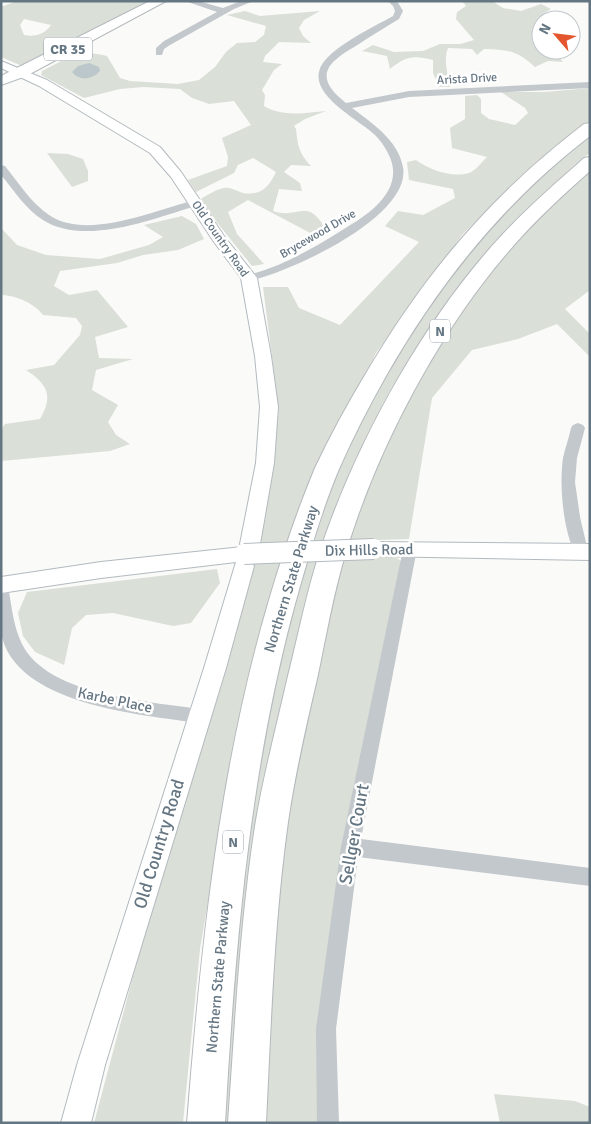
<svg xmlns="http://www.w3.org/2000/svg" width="591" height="1124" font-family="Signika,sans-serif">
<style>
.green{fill:#dadfd7;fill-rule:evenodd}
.water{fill:#bbc7cb}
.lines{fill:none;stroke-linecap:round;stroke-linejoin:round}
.secondary-casing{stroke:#b3babf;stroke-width:2}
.primary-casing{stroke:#b5babe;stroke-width:2}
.highway-casing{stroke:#b4b9bd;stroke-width:2}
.street{fill:#c3c8cc;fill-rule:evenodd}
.secondary{fill:#fff;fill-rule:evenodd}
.primary{fill:#fff;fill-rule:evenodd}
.highway{fill:#fff;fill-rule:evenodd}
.secondary-bridge-casing{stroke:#b3babf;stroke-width:22;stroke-linecap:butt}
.secondary-bridge{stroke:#fff;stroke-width:20}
.labels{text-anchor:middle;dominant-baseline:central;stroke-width:5;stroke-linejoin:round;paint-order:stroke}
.far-street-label{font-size:12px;fill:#657683;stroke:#fff}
.shield{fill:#fff;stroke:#939fa8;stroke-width:1}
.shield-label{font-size:14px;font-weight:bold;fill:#657683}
.street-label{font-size:15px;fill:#657683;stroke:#fff}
.near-street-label{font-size:18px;fill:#657683;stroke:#fff}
</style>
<rect width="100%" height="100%" fill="#fafaf8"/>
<g class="green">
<path d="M17 1H149L22 66 1 57V7ZM24 19 51 25C44 35 35 37 24 35L20 25Z"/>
<path d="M460 1H492L503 8 521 11 541 4 551 9 543 14 546 20H541V50H553L563 62 548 61 535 67C516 50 509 50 484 49L477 55 472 49 448 48C443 61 448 74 450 87H439L433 73V60C413 55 406 56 390 69L387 56 362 51 373 45 394 52 423 51 440 44H460L474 40 456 19 457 12 466 6 463 2Z"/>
<path d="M245 11 260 16 320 11 304 20 299 28 303 36 311 43 279 42 265 56 263 62 282 64 274 70 262 90 265 95 264 106C281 117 306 113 326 111L305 119 294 126 296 129C298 147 299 153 311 166L291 165 284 172 300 183 302 191 279 189 273 211C298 220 305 197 324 226L314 235 248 200 228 212 237 234 264 264 252 266 199 200C206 196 216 189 224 188 231 187 236 191 243 193 261 196 269 187 276 172L253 158 238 165 234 173 196 192 188 180 227 166 228 157 222 138 251 125 234 101 209 104 192 98 180 89 143 87 120 89 84 98 41 75 42 71C68 58 77 48 107 56L120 78 130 81 178 84 199 80 215 67 226 52 237 43 255 42 264 35 266 26 227 15Z"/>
<path d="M590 88V121L504 192 462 235 376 353 330 446 293 543 257 545 279 411 263 287H288L299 308 340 325 419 242 385 226 398 211 423 215 455 198 453 189 409 180 407 162 416 160C430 170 451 178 469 173 475 171 482 162 487 157L452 148 450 128 465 119V96L477 95 481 99V113L489 119 515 125 528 113 525 108 501 92H544Z"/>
<polygon points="590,137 590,153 575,164 507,231 449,303 327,542 310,543 347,446 427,299 487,225 558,160"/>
<polygon points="47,153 68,154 83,159 88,171 88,181 72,187"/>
<path d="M590 168V290L565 309 590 334V357L557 324 518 339 472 350 432 398 409 539 347 541C370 486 389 429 418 378 440 339 470 293 499 259 527 226 558 197 590 168Z"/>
<path d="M182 216 196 224 204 239 178 250 143 255 117 263 60 271 54 286 69 295 97 290 128 327 95 337 99 358 133 359 96 370 92 390 118 405 108 422 116 435 130 444 110 451 1 461V430L5 424 40 419C54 395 47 384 26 370L54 365 80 335 82 326 76 318 43 315C35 304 16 295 1 295V228L17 245 46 255 100 259 149 245 163 237 144 225Z"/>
<polygon points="390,556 397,558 401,561 318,1123 264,1123 278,844 342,559"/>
<polygon points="326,559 240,1123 222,1123 225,1019 263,721 303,560"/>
<polygon points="290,561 230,773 200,949 183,1123 94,1123 151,909 230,652 254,562"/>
<polygon points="217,569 220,583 191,623 173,626 113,613 86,615 72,628 64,665 35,652 23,636 18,613 27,592"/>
<polygon points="494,1094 575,1101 590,1107 590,1123 500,1123"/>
</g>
<path class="water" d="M89 63 99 67 100 71C93 79 80 82 72 72L78 66Z"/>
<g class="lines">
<defs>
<g id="secondary">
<polygon points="1,61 47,80 160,147 181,172 224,236 257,278 271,356 278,407 274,463 260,544 257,549 252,551 254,554 249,560 254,566 226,668 105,1065 91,1123 61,1123 77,1065 204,668 236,562 101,578 1,593 1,577 101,562 242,547 240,544 256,463 260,407 255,356 241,278 214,242 171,177 150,153 39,86 1,68"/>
<polygon points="374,542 590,544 590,560 374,556 367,554 364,549 367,544"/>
</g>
<polygon id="primary" points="150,1 166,1 26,76 1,85 1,76"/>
<g id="highway">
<path d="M590 123V136C504 202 439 283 386 376 369 406 353 437 339 469 321 512 308 558 295 604 249 773 235 948 225 1123H187C201 946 219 770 269 600 282 556 297 511 315 468 330 436 347 405 365 375 425 273 490 196 584 124Z"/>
<path d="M590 157V171C564 194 538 218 515 244 441 327 378 446 346 552 333 594 326 637 317 679 306 726 295 774 288 822 274 922 271 1022 266 1123H228C235 1023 240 924 255 826 263 777 276 729 287 680 298 637 306 594 320 551 356 442 424 319 502 235 528 207 556 183 584 158Z"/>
</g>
</defs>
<use href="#secondary" class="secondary-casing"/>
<use href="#primary" class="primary-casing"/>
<use href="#highway" class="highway-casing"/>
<g class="street">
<polygon points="185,1 198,1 223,8 241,1 251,2 234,9 170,45 164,49 162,55 156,55 156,48 164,41 217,12"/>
<path d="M388 1H397L403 11 399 19C386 27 372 35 359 44 330 61 310 75 346 103L409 91 590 82V88L409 97 352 108C372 123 398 140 403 167 412 217 288 273 249 281L245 280 243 278 245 276C281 267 312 249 344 229 368 215 402 192 391 160 387 150 382 142 375 135 359 120 313 97 319 72 323 50 374 27 393 16L395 11 393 6Z"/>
<path d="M1 165 5 166C18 182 31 203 49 215 87 241 155 210 195 200L200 203 199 205C155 218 85 247 43 220 26 210 14 190 1 175Z"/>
<path d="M578 423 583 425 585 428 577 458 575 482 580 517 588 551 586 555 581 557 576 555C563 532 559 484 563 458 565 448 569 438 571 428L573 425Z"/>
<polygon points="410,543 415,545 417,549 361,839 590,868 590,886 358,857 336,1029 339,1123 317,1123 316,1029 341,847 403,549 405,545"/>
<path d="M1 586 6 588 9 592C12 609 14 628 22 644 48 696 148 701 199 709L205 711 207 716 205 721 199 723C143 715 13 705 1 632 0 618 1 601 1 586Z"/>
</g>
<use href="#secondary" class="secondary"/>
<use href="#primary" class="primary"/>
<use href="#highway" class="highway"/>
<defs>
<polyline id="secondary-bridge" points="244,554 374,549"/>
</defs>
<use href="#secondary-bridge" class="secondary-bridge-casing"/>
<use href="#secondary-bridge" class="secondary-bridge"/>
</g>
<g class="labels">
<g class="far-street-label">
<text transform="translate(467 79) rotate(-3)">Arista Drive</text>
<text transform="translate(318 234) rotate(-30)">Brycewood Drive</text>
<text transform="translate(220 239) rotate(55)">Old Country Road</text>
</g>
<g class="shield">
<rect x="44" y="37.5" width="48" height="23" rx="4"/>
<rect x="430" y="319.5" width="20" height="23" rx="4"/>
<rect x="223" y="830.5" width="20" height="23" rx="4"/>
</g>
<g class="shield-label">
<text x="68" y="49">CR 35</text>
<text x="440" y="331">N</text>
<text x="233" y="842">N</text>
</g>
<g class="street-label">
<text transform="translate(369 550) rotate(-1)">Dix Hills Road</text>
<text transform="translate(291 579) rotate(-73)">Northern State Parkway</text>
<text transform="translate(115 700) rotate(12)">Karbe Place</text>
<text transform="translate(218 977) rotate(-85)">Northern State Parkway</text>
</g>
<g class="near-street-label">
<text transform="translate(354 834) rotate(-80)">Sellger Court</text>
<text transform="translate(159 844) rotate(-73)">Old Country Road</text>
</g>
</g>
<rect width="591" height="1124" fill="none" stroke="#657683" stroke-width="5"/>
<g transform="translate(556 35) rotate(298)"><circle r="24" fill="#ffffff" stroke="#c1c8cd"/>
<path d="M0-4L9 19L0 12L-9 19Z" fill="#e4572e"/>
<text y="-8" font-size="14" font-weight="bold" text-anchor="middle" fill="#657683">N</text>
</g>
</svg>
